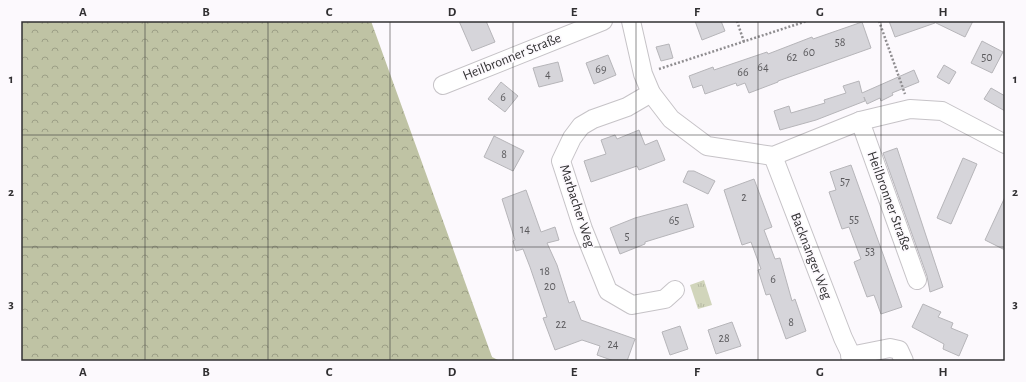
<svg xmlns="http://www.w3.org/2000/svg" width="1026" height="382" font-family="'Alegreya Sans',sans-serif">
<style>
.grass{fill:url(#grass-tufts)}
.forest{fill:url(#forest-crowns)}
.building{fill:#d6d5da;stroke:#b6b5b9}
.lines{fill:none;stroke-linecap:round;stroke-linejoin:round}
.street-casing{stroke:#c6c3c7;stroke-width:20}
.path{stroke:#8f8d90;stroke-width:2.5;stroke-dasharray:2 2;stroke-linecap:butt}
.street{stroke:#fff;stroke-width:18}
.grid{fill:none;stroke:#313032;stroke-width:1;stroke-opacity:0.55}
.labels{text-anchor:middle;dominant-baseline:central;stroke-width:3.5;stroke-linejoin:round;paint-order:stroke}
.number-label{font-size:12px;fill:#5a595c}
.street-label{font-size:14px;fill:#313032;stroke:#fcf9fd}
.neatline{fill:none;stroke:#313032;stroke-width:1.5}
.grid-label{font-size:13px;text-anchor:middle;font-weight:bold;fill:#313032}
</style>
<defs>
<pattern id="grass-tufts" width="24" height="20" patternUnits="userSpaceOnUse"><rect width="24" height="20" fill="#d1d5bb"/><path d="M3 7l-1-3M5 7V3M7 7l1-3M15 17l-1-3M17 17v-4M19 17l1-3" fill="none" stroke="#b4b7a1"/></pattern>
<pattern id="forest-crowns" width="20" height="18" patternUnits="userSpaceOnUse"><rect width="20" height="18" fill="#bfc3a4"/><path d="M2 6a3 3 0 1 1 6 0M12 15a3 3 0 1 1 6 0" fill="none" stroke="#9c9f86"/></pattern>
</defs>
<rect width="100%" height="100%" fill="#fcf9fd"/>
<polygon class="grass" points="704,280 712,305 698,309 690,285"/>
<polygon class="forest" points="21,21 371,21 492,357 500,361 21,361"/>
<g class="building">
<polygon points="459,21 486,21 495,42 472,51"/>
<polygon points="695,21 721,21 725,31 702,40"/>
<polygon points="889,21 973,21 965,37 934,22 935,23 895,37"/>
<polygon points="862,22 871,48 778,81 778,82 749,93 745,83 737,86 736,83 705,94 702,85 693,88 689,76 713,67 714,70 767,52 768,54 812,37 813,39"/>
<polygon points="982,41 1003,52 992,73 971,63"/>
<polygon points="669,44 673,58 661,61 656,47"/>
<polygon points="608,55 616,75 594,84 586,63"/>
<polygon points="558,62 563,81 539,87 533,68"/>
<polygon points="944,65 956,72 949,84 937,77"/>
<polygon points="914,70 919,82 892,93 893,95 881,101 880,98 867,104 864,97 865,101 816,120 780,130 774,111 789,106 791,113 825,103 824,100 846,93 843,86 859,81 862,93"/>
<polygon points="501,82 518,96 505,112 488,99"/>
<polygon points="991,88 1005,96 1005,111 984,99"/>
<polygon points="639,130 645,145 657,140 665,160 639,170 637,166 591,182 584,161 606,154 601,140 615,135 617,139"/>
<polygon points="494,136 524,151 513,171 484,157"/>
<polygon points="897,148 943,287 930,292 927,276 883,153"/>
<polygon points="963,158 977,164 951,224 937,218"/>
<polygon points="851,165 902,307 881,314 874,295 867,297 854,262 861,259 849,227 842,229 829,192 836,190 830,172"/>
<polygon points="688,171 694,171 715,181 708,194 683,182"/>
<polygon points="754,179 772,227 764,230 775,259 780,258 792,301 795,299 806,331 786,339 770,294 766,295 758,270 761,269 751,242 742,245 724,190"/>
<polygon points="526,190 541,232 555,227 559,240 547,243 557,265 569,303 574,301 581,320 635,339 627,361 614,361 597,355 600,346 582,340 555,350 543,318 547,317 530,267 523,249 516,251 513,241 515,240 502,199"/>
<polygon points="1005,197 1005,250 985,240"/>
<polygon points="687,204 694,227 645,242 645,244 620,254 610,228 635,218"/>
<polygon points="923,304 941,312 938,317 953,323 951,328 968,335 959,356 943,349 944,344 912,327"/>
<polygon points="732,322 741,346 716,354 708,330"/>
<polygon points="680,326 688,349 670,355 662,332"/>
</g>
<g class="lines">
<defs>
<g id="street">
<polyline points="631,21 643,74 651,93 671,119 707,146 773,156 860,121 910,109 942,111 1005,144"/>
<polyline points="443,85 603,21"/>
<polyline points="651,93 627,107 593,119 581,126 572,138 561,161 583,229 608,291 632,305 665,299 675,290"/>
<polyline points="860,121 917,280"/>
<polyline points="773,156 843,338 854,361"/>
<polyline points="850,356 890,348 899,350 904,361"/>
</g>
</defs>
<use href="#street" class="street-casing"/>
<g class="path">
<polyline points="737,21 744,42"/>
<polyline points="879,21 905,94"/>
<polyline points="659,69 807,21"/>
</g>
<use href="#street" class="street"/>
</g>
<path class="grid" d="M145 21V361M268 21V361M390 21V361M513 21V361M636 21V361M758 21V361M881 21V361M21 135H1005M21 247H1005"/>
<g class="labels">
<g class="number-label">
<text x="840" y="42">58</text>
<text x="809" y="52">60</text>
<text x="792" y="57">62</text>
<text x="987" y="57">50</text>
<text x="763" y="67">64</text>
<text x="601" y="69">69</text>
<text x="743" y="72">66</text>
<text x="548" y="74">4</text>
<text x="503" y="97">6</text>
<text x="504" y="154">8</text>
<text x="845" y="181">57</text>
<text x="744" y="197">2</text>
<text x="854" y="219">55</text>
<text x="674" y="220">65</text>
<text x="525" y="229">14</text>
<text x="627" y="236">5</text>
<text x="870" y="251">53</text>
<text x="545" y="271">18</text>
<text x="773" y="279">6</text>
<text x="550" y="286">20</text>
<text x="791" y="322">8</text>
<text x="561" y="324">22</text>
<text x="724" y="338">28</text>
<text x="613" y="344">24</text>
</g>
<g class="street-label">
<text transform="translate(512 57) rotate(-22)">Heilbronner Straße</text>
<text transform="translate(889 201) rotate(70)">Heilbronner Straße</text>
<text transform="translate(577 206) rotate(72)">Marbacher Weg</text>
<text transform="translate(811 256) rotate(69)">Backnanger Weg</text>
</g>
</g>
<rect width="1026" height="382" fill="none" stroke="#fcf9fd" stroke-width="44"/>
<rect x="22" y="22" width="982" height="338" class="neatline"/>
<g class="grid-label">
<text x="83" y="16">A</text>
<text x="206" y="16">B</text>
<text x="329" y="16">C</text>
<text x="452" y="16">D</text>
<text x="574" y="16">E</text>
<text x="697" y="16">F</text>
<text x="820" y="16">G</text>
<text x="943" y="16">H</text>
<text x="11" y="83">1</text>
<text x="1015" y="83">1</text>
<text x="11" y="196">2</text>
<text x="1015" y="196">2</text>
<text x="11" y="308">3</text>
<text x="1015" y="308">3</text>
<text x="83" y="376">A</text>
<text x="206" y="376">B</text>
<text x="329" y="376">C</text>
<text x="452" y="376">D</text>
<text x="574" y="376">E</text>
<text x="697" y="376">F</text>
<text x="820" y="376">G</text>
<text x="943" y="376">H</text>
</g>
</svg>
